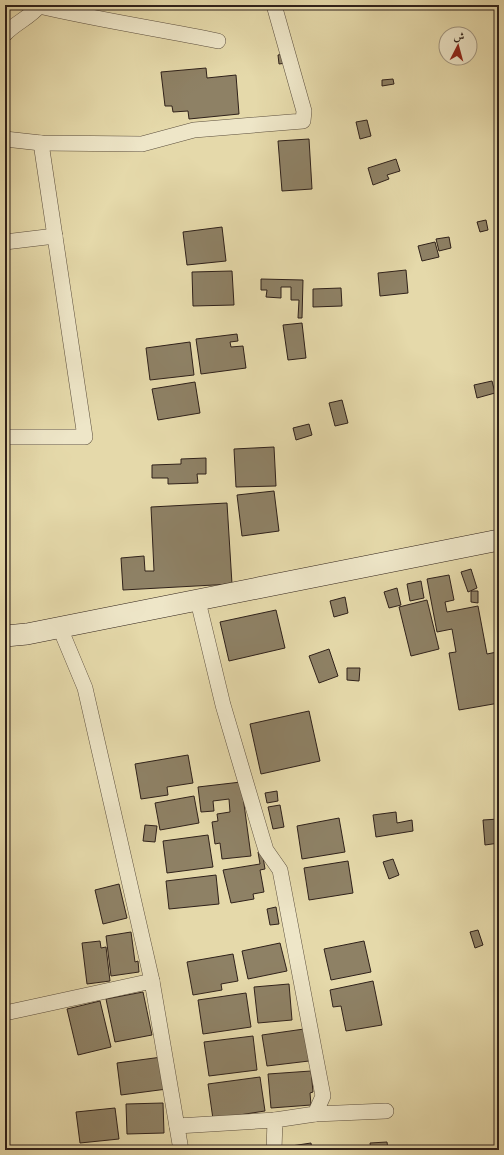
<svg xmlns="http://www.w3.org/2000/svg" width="504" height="1155" font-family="'Libre Bodoni',Amiri,serif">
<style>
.building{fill:#8e8165;stroke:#2f211a}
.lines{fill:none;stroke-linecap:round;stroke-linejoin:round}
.street-casing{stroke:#5c4f3e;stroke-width:16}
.secondary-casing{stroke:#2f211a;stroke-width:22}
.street{stroke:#eee6c8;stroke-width:15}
.secondary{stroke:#eee6c8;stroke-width:21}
</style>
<rect width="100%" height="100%" fill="#e5d9aa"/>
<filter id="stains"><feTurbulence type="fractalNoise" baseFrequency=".005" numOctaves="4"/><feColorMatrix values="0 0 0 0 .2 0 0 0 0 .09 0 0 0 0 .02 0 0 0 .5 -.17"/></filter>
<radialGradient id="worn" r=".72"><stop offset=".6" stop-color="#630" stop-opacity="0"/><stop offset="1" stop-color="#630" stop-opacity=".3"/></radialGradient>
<g class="building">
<polygon points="284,54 286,63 279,64 278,55"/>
<polygon points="206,68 207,78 236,75 239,114 189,119 188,111 173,112 172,106 165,106 161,72"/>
<polygon points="393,79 394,84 382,86 382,80"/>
<polygon points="367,120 371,136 360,139 356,122"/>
<polygon points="309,139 312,189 282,191 278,141"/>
<polygon points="396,159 400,171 387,175 389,179 373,185 368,168"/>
<polygon points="486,220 488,230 480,232 477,222"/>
<polygon points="222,227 226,261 187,265 183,232"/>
<polygon points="449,237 451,248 439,251 436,239"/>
<polygon points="435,242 439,257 422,261 418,246"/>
<polygon points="406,270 408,293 380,296 378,273"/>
<polygon points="232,271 234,305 193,306 192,272"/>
<polygon points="261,279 303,280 302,318 298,318 299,300 291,300 291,287 281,287 281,298 266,297 267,290 261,290"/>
<polygon points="341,288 342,306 313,307 313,289"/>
<polygon points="302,323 306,358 288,360 283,325"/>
<polygon points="237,334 238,341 230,342 231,347 243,346 246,368 201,374 196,339"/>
<polygon points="190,342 194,375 150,380 146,348"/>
<polygon points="492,381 495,393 477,398 474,385"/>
<polygon points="195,382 200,413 158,420 152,389"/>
<polygon points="342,400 348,423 335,426 329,403"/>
<polygon points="309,424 312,435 296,440 293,428"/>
<polygon points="274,447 276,486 236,487 234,449"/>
<polygon points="206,458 206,474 197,474 198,483 168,484 168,478 152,478 152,465 181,464 181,459"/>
<polygon points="274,491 279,531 242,536 237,495"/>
<polygon points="227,503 232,584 123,590 121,558 144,556 145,571 154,571 151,507"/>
<polygon points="471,569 477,588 468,592 461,572"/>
<polygon points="449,575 454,600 445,602 447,612 478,606 487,654 497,652 499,703 459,710 449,653 456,652 452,629 437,632 427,579"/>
<polygon points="421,581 424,598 410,601 407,584"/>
<polygon points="397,588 401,605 389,608 384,592"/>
<polygon points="471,591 478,591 478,603 471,602"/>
<polygon points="345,597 348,613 334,617 330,601"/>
<polygon points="427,600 439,649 411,656 399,607"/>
<polygon points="276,610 285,648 229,661 220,622"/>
<polygon points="329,649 338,676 319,683 309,656"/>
<polygon points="347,668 360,668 359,681 347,680"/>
<polygon points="309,711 320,761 261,774 250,724"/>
<polygon points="188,755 193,783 167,787 168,795 141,799 135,764"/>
<polygon points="241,782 251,856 222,859 220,843 215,844 212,822 218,821 217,814 230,812 229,799 213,801 214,811 201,812 198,787"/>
<polygon points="277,791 278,801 267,803 265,793"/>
<polygon points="194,796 199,823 160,830 155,803"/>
<polygon points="280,805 284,827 273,829 268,807"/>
<polygon points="396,812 397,823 412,820 413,831 376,837 373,815"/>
<polygon points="339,818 345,852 302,859 297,826"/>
<polygon points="499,819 499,843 485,845 483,820"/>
<polygon points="145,825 157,826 155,842 143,841"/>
<polygon points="208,835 213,867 167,873 163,841"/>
<polygon points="262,851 265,869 260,870 264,892 253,894 254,899 231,903 223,870 260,864 258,852"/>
<polygon points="393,859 399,875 389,879 383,862"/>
<polygon points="348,861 353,893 309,900 304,868"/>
<polygon points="216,875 219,904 169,909 166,881"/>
<polygon points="119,884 127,918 103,924 95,890"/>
<polygon points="276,907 279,924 270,925 267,909"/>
<polygon points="478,930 483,945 475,948 470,932"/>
<polygon points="131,932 135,962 138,961 139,972 111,976 106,936"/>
<polygon points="100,941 101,948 106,947 110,981 87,984 82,943"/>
<polygon points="364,941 371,972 331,980 324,949"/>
<polygon points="280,943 287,971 248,979 242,951"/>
<polygon points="233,954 238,981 221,984 222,990 193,995 187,962"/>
<polygon points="373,981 382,1025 346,1031 341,1006 333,1007 330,990"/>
<polygon points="289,984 292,1020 258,1023 254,987"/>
<polygon points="143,992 152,1035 115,1042 106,999"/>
<polygon points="246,993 251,1027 203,1034 198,1000"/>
<polygon points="100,1001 111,1047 78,1055 67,1009"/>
<polygon points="304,1029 309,1061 267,1066 262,1035"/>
<polygon points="253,1036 257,1070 209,1076 204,1042"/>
<polygon points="162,1057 167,1089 121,1095 117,1063"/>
<polygon points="311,1071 313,1092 310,1093 311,1105 271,1108 268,1074"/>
<polygon points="260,1077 265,1111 213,1119 208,1084"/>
<polygon points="163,1103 164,1133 127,1134 126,1104"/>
<polygon points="115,1108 119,1139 80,1143 76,1112"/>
<polygon points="387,1142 388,1149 405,1148 405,1150 371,1150 370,1143"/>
<polygon points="311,1143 312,1150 278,1150 278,1148"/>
</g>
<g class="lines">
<defs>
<g id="street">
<path d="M39 6C99 20 159 29 218 41"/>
<path d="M5 34C15 23 31 17 40 5"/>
<polyline points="5,139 41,143 142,144 194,130 303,121 304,111 274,5"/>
<polyline points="5,242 55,236"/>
<polyline points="5,437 85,437 41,143"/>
<polyline points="198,601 223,705 262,837 266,850 280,870 323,1096 315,1114 275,1120 274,1150"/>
<polyline points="60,628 85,688 152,981"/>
<polyline points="5,1013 152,981 181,1150"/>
<polyline points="315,1114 386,1111"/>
<polyline points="177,1126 275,1120"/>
</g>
<polyline id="secondary" points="5,636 27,634 499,540"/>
</defs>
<use href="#street" class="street-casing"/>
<use href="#secondary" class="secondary-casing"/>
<use href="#street" class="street"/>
<use href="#secondary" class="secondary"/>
</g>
<rect width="504" height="1155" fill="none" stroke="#e5d9aa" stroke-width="20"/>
<rect x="6" y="6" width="492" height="1143" fill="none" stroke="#2f211a" stroke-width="2"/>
<rect x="10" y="10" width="484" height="1135" fill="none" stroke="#2f211a"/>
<g transform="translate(458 46) rotate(6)"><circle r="19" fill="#eee6c8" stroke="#a29782"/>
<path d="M0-3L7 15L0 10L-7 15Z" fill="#8f2418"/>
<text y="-6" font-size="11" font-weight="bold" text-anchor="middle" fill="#2f211a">ش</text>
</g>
<rect width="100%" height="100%" filter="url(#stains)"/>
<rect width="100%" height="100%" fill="url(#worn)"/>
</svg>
